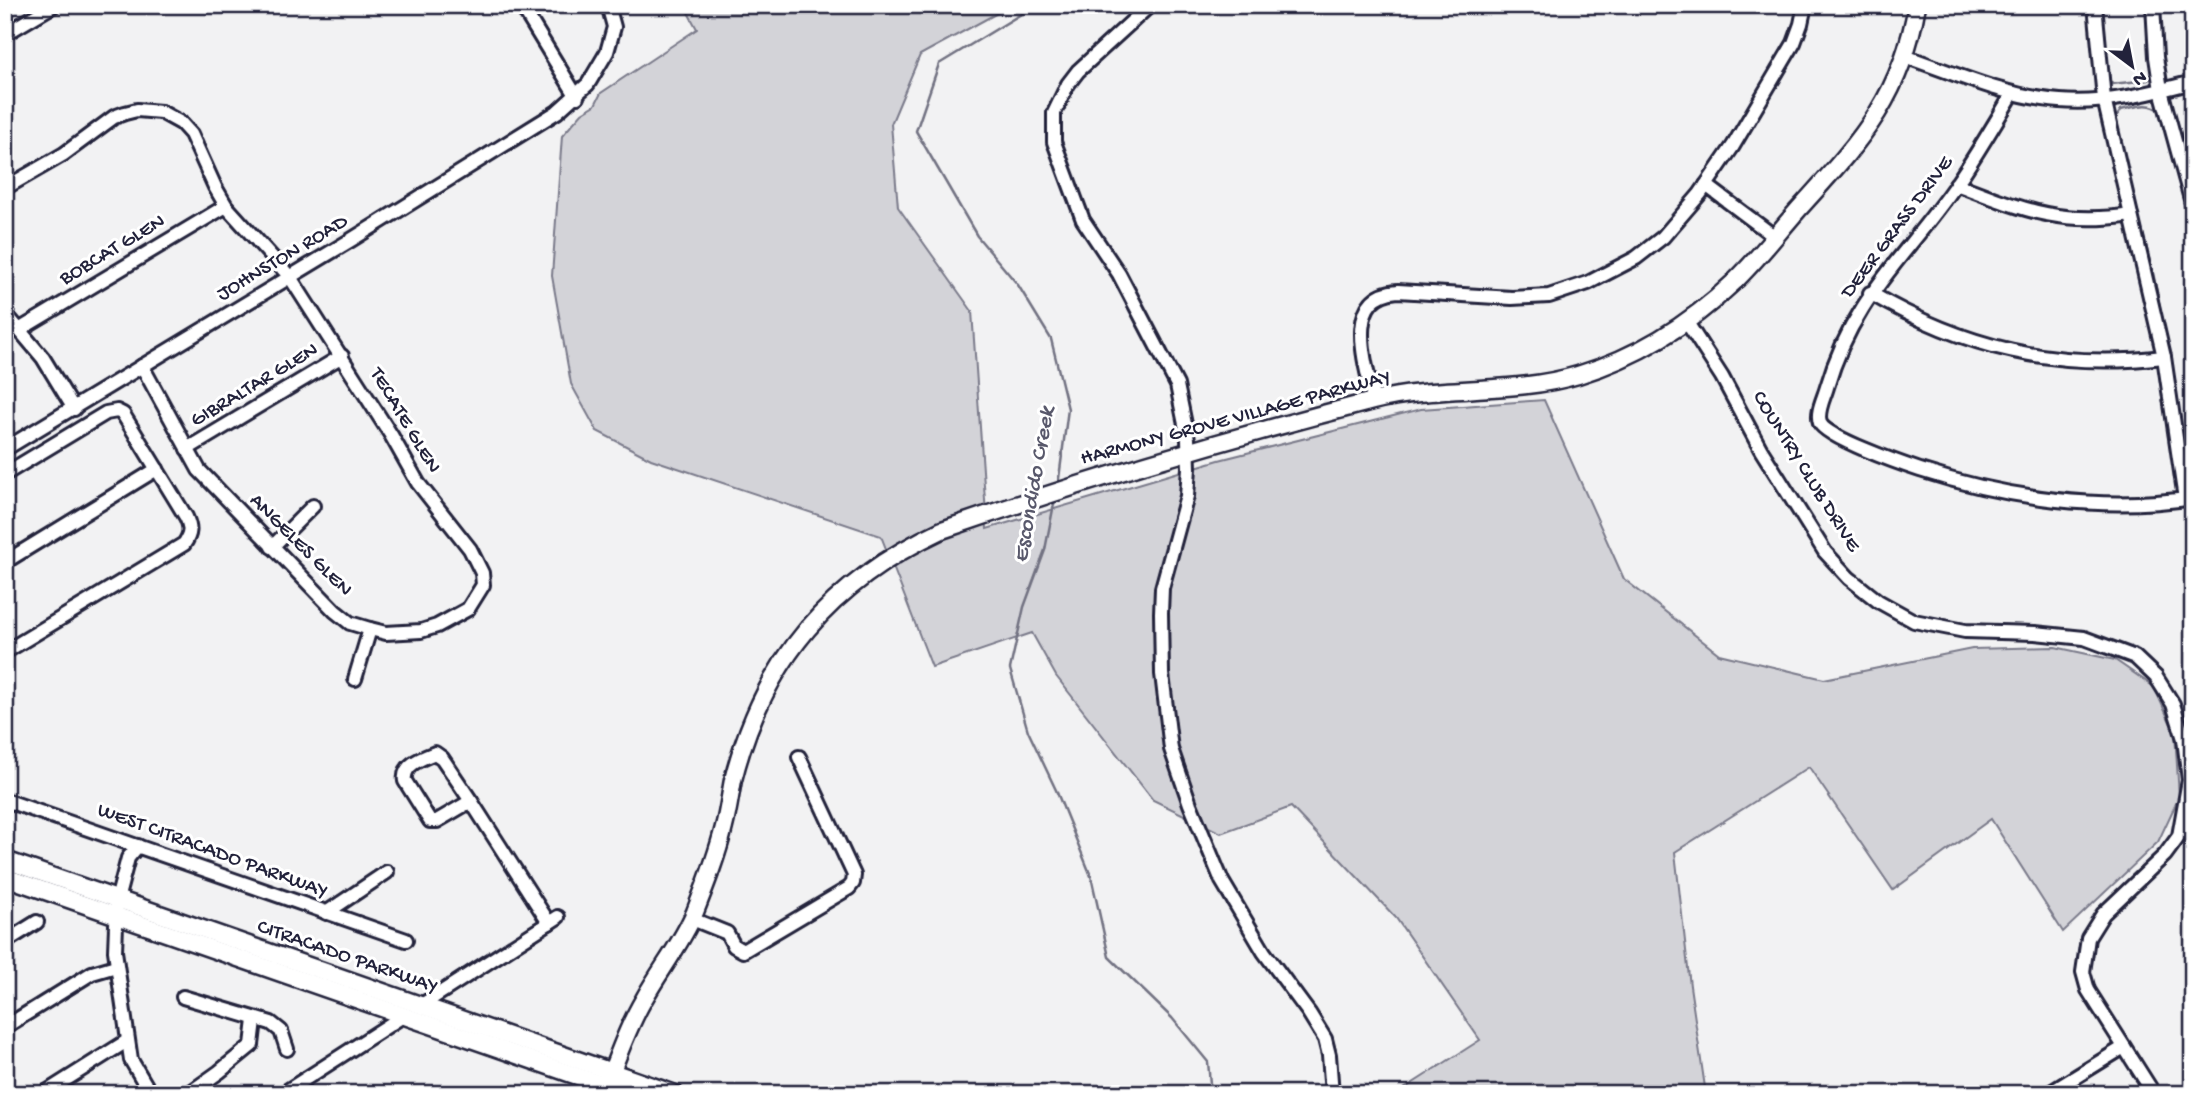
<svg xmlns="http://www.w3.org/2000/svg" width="2198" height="1099" font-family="'Gochi Hand',sans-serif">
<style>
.green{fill:#d3d3d8;stroke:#7a7a8a;stroke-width:2}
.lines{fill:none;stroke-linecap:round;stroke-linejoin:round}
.stream{stroke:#727282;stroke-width:2.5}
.minor-casing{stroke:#22223b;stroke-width:18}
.major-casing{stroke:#22223b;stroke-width:21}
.minor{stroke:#fff;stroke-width:12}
.major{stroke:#fff;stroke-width:16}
.labels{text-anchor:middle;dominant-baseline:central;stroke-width:6;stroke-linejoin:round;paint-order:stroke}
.street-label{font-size:21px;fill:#22223b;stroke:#fff}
.water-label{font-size:23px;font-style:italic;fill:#58586b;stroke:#fff}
</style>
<rect width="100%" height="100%" fill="#f2f2f3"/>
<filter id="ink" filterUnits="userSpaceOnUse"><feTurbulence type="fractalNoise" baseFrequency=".0143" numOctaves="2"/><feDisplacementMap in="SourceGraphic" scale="14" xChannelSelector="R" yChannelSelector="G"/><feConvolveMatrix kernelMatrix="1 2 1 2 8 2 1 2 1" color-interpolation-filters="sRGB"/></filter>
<g filter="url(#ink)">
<polygon class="green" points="684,5 1012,5 920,55 891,124 898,207 972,311 987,529 1219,460 1421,409 1544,400 1624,579 1719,654 1824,679 1972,649 2055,647 2115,660 2154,687 2175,733 2179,797 2158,842 2063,932 1991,819 1893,890 1809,767 1675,852 1690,986 1706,1094 1396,1094 1480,1040 1396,918 1291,807 1221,833 1153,800 1056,676 1032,633 932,667 881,536 651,459 597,431 571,384 552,276 562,136 582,113 595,105 601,93 697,29"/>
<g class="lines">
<g class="stream">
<polyline points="1036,5 939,64 916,131 977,236 1018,285 1051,339 1068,409 1058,486"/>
<polyline points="2108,78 2112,84 2148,80 2153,73"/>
<path d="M2115 120 2121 110C2135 107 2151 100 2161 112"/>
<polyline points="2169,142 2193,232"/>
<polyline points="2130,184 2153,273 2169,352"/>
<polyline points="2171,362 2188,479 2193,485"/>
<polyline points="1055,499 1045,550 1024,607 1010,669 1028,731 1056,790 1091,876 1109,957 1172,1018 1208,1062 1211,1094"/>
</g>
<defs>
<g id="minor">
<polyline points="521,5 577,97"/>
<polyline points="1150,5 1078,71 1068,84 1054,113 1054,142 1083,220 1119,274 1177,385 1188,439 1189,468 1187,496 1162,588 1161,613 1162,674 1171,749 1190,804 1222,881 1264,952 1309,1013 1325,1039 1329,1055 1332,1094"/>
<polyline points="2095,5 2104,99 2164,357 2185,499"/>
<polyline points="2153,5 2156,57 2161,90 2193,207"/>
<polyline points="5,34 54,5"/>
<path d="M1904 56C1954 73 2006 97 2060 101 2103 105 2151 93 2193 82"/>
<path d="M2013 93C1995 123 1977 154 1957 183 1907 256 1853 297 1827 387 1824 398 1816 412 1820 423 1827 438 1902 464 1920 470 2006 498 2103 512 2193 498"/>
<path d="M1956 184C2022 209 2059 226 2131 215"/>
<polyline points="1706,185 1775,237"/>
<polyline points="5,188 64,154 114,117 125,113 137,110 161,112 181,123 191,134 215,187 226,206 290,277 391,435 418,483 470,549 482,573 483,585 468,609 437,626 421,631 386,633 370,629 350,623 335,611 199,470 142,366"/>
<path d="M1870 293C1964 348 2055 370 2164 357"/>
<polyline points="5,313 43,358 74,409"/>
<polyline points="1686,321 1722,377 1761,450 1825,552 1849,578 1878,601 1914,621 1965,631 2035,633 2084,638 2135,657 2156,677 2173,704 2184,739 2189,780 2179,836 2165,855 2103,914 2088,938 2083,972 2088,990 2154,1094"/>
<polyline points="19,330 226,206"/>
<path d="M1374 401C1366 366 1342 295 1398 291L1512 298 1549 296 1588 283 1636 258 1663 237 1700 194 1733 146 1794 43 1801 24 1805 5"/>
<polyline points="5,449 351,240 557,112 588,84 607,52 614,27 608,5"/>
<polyline points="187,449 342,356"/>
<path d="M5 474 106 413 117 411 123 414 186 517C191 528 191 534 184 544L5 652"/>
<polyline points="272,547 313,506"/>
<polyline points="5,562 157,469"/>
<polyline points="355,679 370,629"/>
<path d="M435 753 442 758 471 801 437 821H430L405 781C402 765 422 758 435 753Z"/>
<polyline points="5,800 406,940"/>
<polyline points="471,801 549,923"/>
<polyline points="138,846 128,858 117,900 115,951 131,1060 151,1094"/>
<polyline points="326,913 387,872"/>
<polyline points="692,919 727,933 734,946 743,951 849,888 853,883 854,875 799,757"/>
<polyline points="5,942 37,922"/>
<polyline points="183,997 271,1023 281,1031 287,1049"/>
<polyline points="420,1006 558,917"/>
<polyline points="5,1027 92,973 116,966"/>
<polyline points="43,1094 127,1041"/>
<polyline points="188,1094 219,1072 252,1045 255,1020"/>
<polyline points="282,1094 403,1016"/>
<polyline points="2048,1094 2124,1047"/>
</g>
<g id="major">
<polyline points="5,860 675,1094"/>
<polyline points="5,877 629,1094"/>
<path d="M606 1086C618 1056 628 1026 644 999 660 970 682 943 695 912 706 884 717 856 724 827 728 812 730 796 733 780 763 660 831 582 942 530 1084 481 1228 438 1373 401 1441 384 1511 395 1578 375 1637 357 1690 324 1734 282 1757 260 1776 235 1797 211 1858 143 1901 100 1917 5"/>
</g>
</defs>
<use href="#minor" class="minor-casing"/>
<use href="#major" class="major-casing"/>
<use href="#minor" class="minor"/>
<use href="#major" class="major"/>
</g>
</g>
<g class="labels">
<g class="street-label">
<text transform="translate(1898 228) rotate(-53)">DEER GRASS DRIVE</text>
<text transform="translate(113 251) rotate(-31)">BOBCAT GLEN</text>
<text transform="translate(283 259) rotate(-31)">JOHNSTON ROAD</text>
<text transform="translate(255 386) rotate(-31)">GIBRALTAR GLEN</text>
<text transform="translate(1236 419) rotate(-15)">HARMONY GROVE VILLAGE PARKWAY</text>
<text transform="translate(404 421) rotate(59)">TECATE GLEN</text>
<text transform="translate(1805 472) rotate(58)">COUNTRY CLUB DRIVE</text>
<text transform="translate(300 546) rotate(45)">ANGELES GLEN</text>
<text transform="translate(212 852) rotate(20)">WEST CITRACADO PARKWAY</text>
<text transform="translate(347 958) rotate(19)">CITRACADO PARKWAY</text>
</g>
<g class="water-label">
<text transform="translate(1035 485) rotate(-80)">Escondido Creek</text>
</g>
</g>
<rect width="2198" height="1099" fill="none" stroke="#fff" stroke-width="28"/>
<rect x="14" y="14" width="2170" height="1071" fill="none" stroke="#22223b" stroke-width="2.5" filter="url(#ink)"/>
<g transform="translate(2132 66) rotate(148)" stroke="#ffffff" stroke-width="5" paint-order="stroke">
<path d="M0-5L12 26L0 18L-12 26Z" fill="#22223b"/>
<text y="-10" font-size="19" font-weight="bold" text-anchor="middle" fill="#22223b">N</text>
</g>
</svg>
